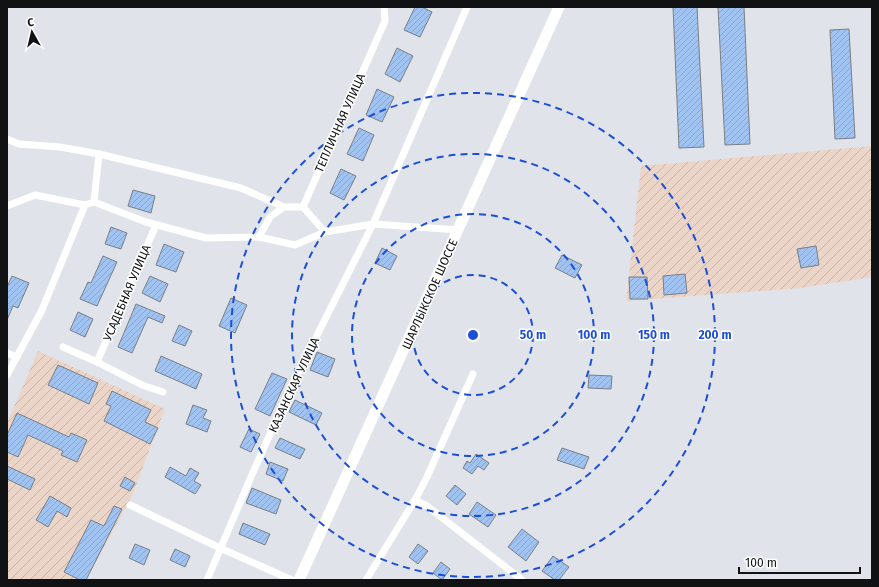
<svg xmlns="http://www.w3.org/2000/svg" width="879" height="587" font-family="'Fira Sans',sans-serif">
<style>
.industrial{fill:url(#industrial-furrows)}
.building{fill:url(#building-hatch);stroke:#7b7f84}
.lines{fill:none;stroke-linecap:round;stroke-linejoin:round}
.minor{stroke:#fff;stroke-width:7}
.primary{stroke:#fff;stroke-width:11}
.ring{fill:none;stroke:#1d4ed8;stroke-width:2;stroke-dasharray:7 5}
.labels{text-anchor:middle;dominant-baseline:central;stroke-width:3;stroke-linejoin:round;paint-order:stroke}
.street-label{font-size:12px;fill:#101214;stroke:#fff}
.centre{fill:#1d4ed8;stroke:#fff;stroke-width:2}
.ring-label{font-size:12px;text-anchor:middle;font-weight:bold;fill:#1d4ed8;stroke:#fff;stroke-width:3;stroke-linejoin:round;paint-order:stroke}
</style>
<defs>
<pattern id="industrial-furrows" width="10" height="10" patternUnits="userSpaceOnUse"><rect width="10" height="10" fill="#ebd5c8"/><path d="M-1 1l2-2M0 10L10 0M9 11l2-2" fill="none" stroke="#c8b6ab"/></pattern>
<pattern id="building-hatch" width="6" height="6" patternUnits="userSpaceOnUse"><rect width="6" height="6" fill="#a0c3f2"/><path d="M-1 1l2-2M0 6l6-6M5 7l2-2" fill="none" stroke="#89a6cf"/></pattern>
</defs>
<rect width="100%" height="100%" fill="#e0e4ea"/>
<g class="industrial">
<polygon points="872,146 872,277 801,288 626,301 641,166"/>
<polygon points="38,351 165,409 132,496 86,580 7,580 7,423"/>
</g>
<g class="building">
<polygon points="415,7 422,7 432,12 420,37 404,30"/>
<polygon points="673,7 697,7 704,147 679,148"/>
<polygon points="718,7 744,7 750,144 725,145"/>
<polygon points="849,29 855,138 835,139 830,30"/>
<polygon points="397,48 413,56 400,82 385,74"/>
<polygon points="377,89 394,97 382,122 366,115"/>
<polygon points="359,128 374,135 363,161 347,154"/>
<polygon points="341,169 356,176 344,200 330,193"/>
<polygon points="133,190 155,196 151,213 128,206"/>
<polygon points="111,227 127,233 121,249 105,244"/>
<polygon points="164,244 184,252 176,272 156,265"/>
<polygon points="816,246 819,265 801,268 797,249"/>
<polygon points="382,248 397,256 390,270 375,263"/>
<polygon points="562,255 582,265 575,278 555,268"/>
<polygon points="103,256 117,262 97,306 80,299 88,282 91,283"/>
<polygon points="685,274 687,293 664,295 663,276"/>
<polygon points="12,276 29,283 18,308 13,306 7,320 7,287"/>
<polygon points="150,276 168,284 160,302 142,293"/>
<polygon points="629,277 647,277 648,299 630,299"/>
<polygon points="231,298 247,305 235,333 219,326"/>
<polygon points="136,304 165,316 162,323 148,317 132,353 118,347"/>
<polygon points="78,312 93,319 85,337 70,330"/>
<polygon points="179,325 192,331 185,346 172,341"/>
<polygon points="317,352 335,359 328,377 310,370"/>
<polygon points="161,356 202,374 196,389 155,371"/>
<polygon points="58,365 98,383 89,404 48,385"/>
<polygon points="272,373 287,379 270,416 255,409"/>
<polygon points="589,375 612,376 611,389 588,388"/>
<polygon points="112,391 151,410 145,422 158,428 150,444 104,421 111,406 106,404"/>
<polygon points="295,400 322,413 316,425 289,412"/>
<polygon points="193,405 207,410 203,418 211,421 207,432 186,424"/>
<polygon points="17,413 69,437 71,433 87,440 77,462 61,455 63,451 28,435 18,457 7,452 7,435"/>
<polygon points="249,429 260,434 251,452 240,447"/>
<polygon points="280,438 305,449 300,459 275,448"/>
<polygon points="562,448 589,457 584,469 557,460"/>
<polygon points="476,454 489,463 484,470 478,466 472,474 463,468 467,461 470,463"/>
<polygon points="270,462 288,469 283,481 266,474"/>
<polygon points="7,466 35,479 30,490 7,479"/>
<polygon points="170,467 186,476 190,468 199,473 194,481 201,485 195,494 165,477"/>
<polygon points="125,477 135,483 130,491 120,486"/>
<polygon points="455,485 466,494 457,505 446,496"/>
<polygon points="252,488 281,500 276,514 246,503"/>
<polygon points="50,496 71,508 67,517 57,511 48,527 36,520"/>
<polygon points="477,502 496,515 488,527 469,514"/>
<polygon points="114,506 122,509 86,580 80,580 64,572 91,520 104,526"/>
<polygon points="243,523 270,534 265,545 239,534"/>
<polygon points="522,529 539,542 526,561 508,547"/>
<polygon points="135,544 150,550 144,565 129,558"/>
<polygon points="418,544 428,551 418,564 409,557"/>
<polygon points="175,549 190,556 185,567 170,560"/>
<polygon points="553,556 569,567 559,580 555,580 542,571"/>
<polygon points="441,562 450,569 442,580 433,573"/>
</g>
<g class="lines">
<g class="minor">
<polyline points="7,139 19,144 60,147 99,154 241,188 284,207 303,207"/>
<polyline points="94,202 99,154"/>
<polyline points="7,206 35,195 85,205"/>
<polyline points="325,232 303,207 385,21 384,7"/>
<polyline points="259,237 270,217 284,207"/>
<polyline points="63,347 97,362 142,385 163,392"/>
<polyline points="7,353 17,357"/>
<polyline points="97,362 156,225"/>
<polyline points="7,375 42,310 85,205 94,202 146,222 206,238 259,237 295,245 325,232 373,224 459,230"/>
<polyline points="415,500 427,506 522,580"/>
<polyline points="130,505 220,548 292,580"/>
<polyline points="207,580 251,477 290,389 373,224 467,7"/>
<polyline points="366,580 415,500 427,477 473,374"/>
</g>
<polyline class="primary" points="299,580 559,7"/>
</g>
<g class="ring">
<circle cx="473" cy="335" r="60"/>
<circle cx="473" cy="335" r="121"/>
<circle cx="473" cy="335" r="181"/>
<circle cx="473" cy="335" r="242"/>
</g>
<g class="labels">
<g class="street-label">
<text transform="translate(340 123) rotate(-66)">ТЕПЛИЧНАЯ УЛИЦА</text>
<text transform="translate(127 293) rotate(-67)">УСАДЕБНАЯ УЛИЦА</text>
<text transform="translate(430 294) rotate(-66)">ШАРЛЫКСКОЕ ШОССЕ</text>
<text transform="translate(294 385) rotate(-65)">КАЗАНСКАЯ УЛИЦА</text>
</g>
</g>
<circle cx="473" cy="335" r="6" class="centre"/>
<g class="ring-label">
<text x="533" y="339">50 m</text>
<text x="594" y="339">100 m</text>
<text x="654" y="339">150 m</text>
<text x="715" y="339">200 m</text>
</g>
<rect width="879" height="587" fill="none" stroke="#101214" stroke-width="16"/>
<g transform="translate(32 32) rotate(352)" stroke="#ffffff" stroke-width="3" paint-order="stroke">
<path d="M0-3L7 15L0 10L-7 15Z" fill="#101214"/>
<text y="-6" font-size="11" font-weight="bold" text-anchor="middle" fill="#101214">С</text>
</g>
<path d="M739 567v6h121v-6" fill="none" stroke="#101214" stroke-width="2"/>
<text x="745" y="567" font-size="12" fill="#101214" stroke="#ffffff" stroke-width="3" paint-order="stroke">100 m</text>
</svg>
